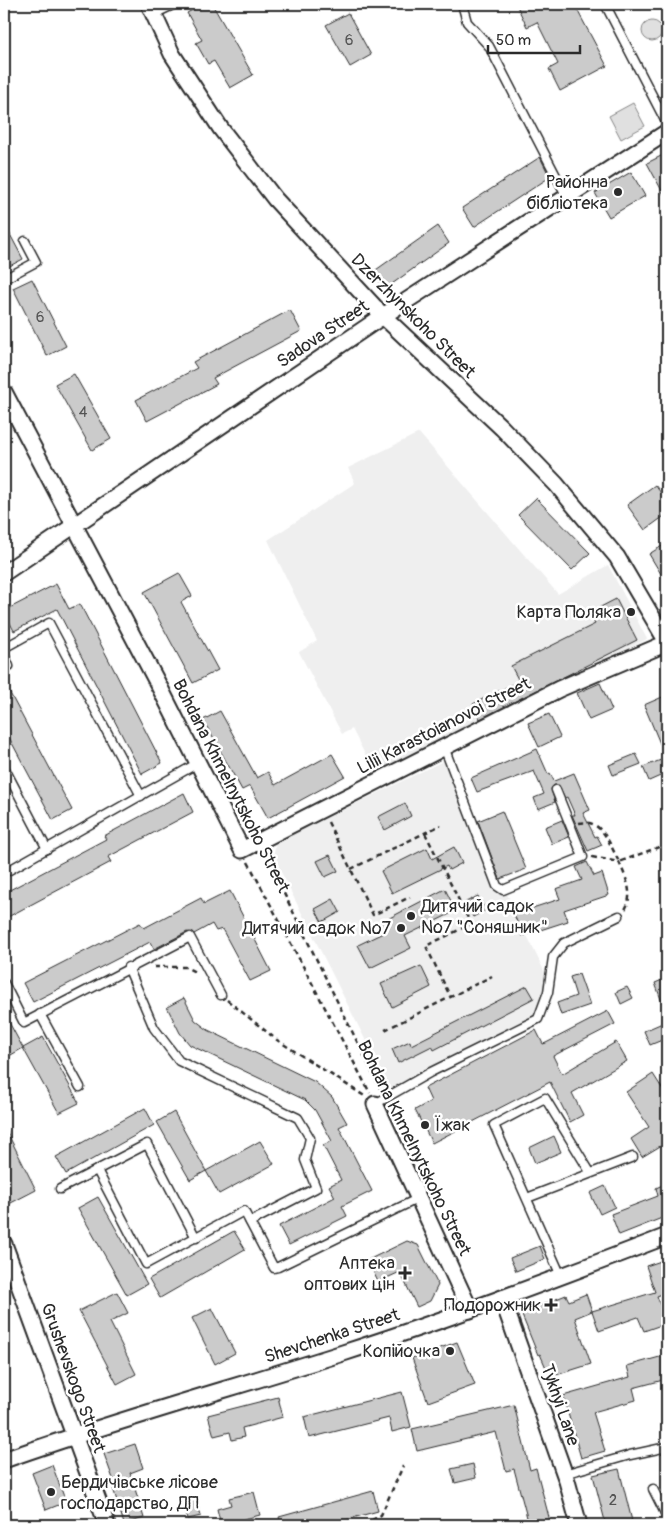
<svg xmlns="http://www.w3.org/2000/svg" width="671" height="1529" font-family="Pangolin,sans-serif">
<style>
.built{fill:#efefef}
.green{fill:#e0e0e0;stroke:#868686}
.building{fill:#cbcbcb;stroke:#2b2b2b}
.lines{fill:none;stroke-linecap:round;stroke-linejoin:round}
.lane-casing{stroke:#2b2b2b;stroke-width:11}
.street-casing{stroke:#2b2b2b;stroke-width:19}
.path{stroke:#2b2b2b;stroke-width:2.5;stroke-dasharray:5 4;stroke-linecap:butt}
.lane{stroke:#fff;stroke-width:8}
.street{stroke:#fff;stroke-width:15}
.poi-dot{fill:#2b2b2b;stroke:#fff;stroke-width:2}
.labels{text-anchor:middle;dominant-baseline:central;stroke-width:5;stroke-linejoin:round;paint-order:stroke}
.number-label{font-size:15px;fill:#535353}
.poi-label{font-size:18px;fill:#2b2b2b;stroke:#fff;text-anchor:end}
.street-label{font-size:18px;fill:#2b2b2b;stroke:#fff}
</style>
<rect width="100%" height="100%" fill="#fff"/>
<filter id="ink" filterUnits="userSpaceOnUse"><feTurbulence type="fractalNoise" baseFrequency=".02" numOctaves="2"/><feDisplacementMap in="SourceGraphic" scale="10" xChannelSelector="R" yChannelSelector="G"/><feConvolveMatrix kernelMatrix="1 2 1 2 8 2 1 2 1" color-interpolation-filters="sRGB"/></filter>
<g filter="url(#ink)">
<g class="built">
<polygon points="419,433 558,594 608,565 647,639 376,776 352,729 342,734 299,652 317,641 268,540 355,483 348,468"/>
<polygon points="443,761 547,977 536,1017 391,1091 273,856 276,843"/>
</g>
<g class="green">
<circle cx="652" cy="31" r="10"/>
<polygon points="633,103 645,126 621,139 609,116"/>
</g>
<g class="building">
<polygon points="203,4 212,4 253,75 230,88 214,61 208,64 196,43 202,40 187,13"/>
<polygon points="516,4 574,4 607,66 560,91 549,69 558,64 537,22 527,27"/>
<polygon points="348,13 371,55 350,67 326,25"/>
<polygon points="667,153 667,200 647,163"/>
<polygon points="540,157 550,177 474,227 462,208"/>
<polygon points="631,172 645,196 609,217 595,193"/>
<polygon points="4,223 23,259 4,269"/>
<polygon points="438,226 449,243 385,289 373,272"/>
<polygon points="32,279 66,346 47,356 13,288"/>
<polygon points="290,310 301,331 213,378 217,384 147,421 136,400 197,368 193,362"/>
<polygon points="74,374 111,439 92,450 55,384"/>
<polygon points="655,485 667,501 667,514 645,530 627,505"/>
<polygon points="536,498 590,553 572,570 518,515"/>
<polygon points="667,543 667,584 649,554"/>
<polygon points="179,573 192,596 181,602 218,670 193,683 144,592"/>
<polygon points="56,584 69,609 80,604 162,763 142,774 57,609 14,631 4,611"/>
<polygon points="616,599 637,640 480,719 473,704 519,681 511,666 595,624 589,613"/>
<polygon points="4,682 72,810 53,820 4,728"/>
<polygon points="600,683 612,710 589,720 577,693"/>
<polygon points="667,695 667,773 649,781 643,767 666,758 644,705"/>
<polygon points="220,711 257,778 268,772 275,785 332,754 345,776 268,818 250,786 242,790 203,720"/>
<polygon points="549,714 560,737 539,747 528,723"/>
<polygon points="537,749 548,774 550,773 554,781 574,773 590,810 583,813 595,837 597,836 602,845 588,851 572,815 575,815 567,797 565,798 559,785 554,785 551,789 555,802 538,809 534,798 544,794 534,771 477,792 471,778"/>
<polygon points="636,754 641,764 613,775 609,765"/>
<polygon points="184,793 193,812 108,857 111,862 4,919 4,893 106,839 104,836"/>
<polygon points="405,803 411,816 385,830 378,817"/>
<polygon points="502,811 526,869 500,879 478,821"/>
<polygon points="562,820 569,837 552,844 545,827"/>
<polygon points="454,847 462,863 449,870 447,866 392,893 381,871 427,848 432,859"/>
<polygon points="330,855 338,871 325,877 317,861"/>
<polygon points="587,862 594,876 602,873 609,895 564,910 568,921 522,936 514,914 560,899 556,889 582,880 576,867"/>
<polygon points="445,889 456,911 405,936 411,948 370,968 358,945 383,933 378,924"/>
<polygon points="230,891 271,971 250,981 222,929 216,931 212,924 194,934 187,932 154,949 150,942 33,1002 23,983 140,923 144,928 201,898 204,904"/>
<polygon points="478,896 486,910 473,917 466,902"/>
<polygon points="333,899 340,912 322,922 315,909"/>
<polygon points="421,966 431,987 392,1007 381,984"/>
<polygon points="579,974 590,1005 561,1015 557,1003 576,996 570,977"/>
<polygon points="667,978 667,1013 666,1013 655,983"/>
<polygon points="527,986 534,998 434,1050 432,1046 398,1063 392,1049 410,1041 411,1045"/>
<polygon points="627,987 633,998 621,1004 616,992"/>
<polygon points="184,998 195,1020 208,1030 315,1082 332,1097 347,1123 339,1127 372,1191 342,1206 347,1216 289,1245 279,1226 335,1197 329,1186 341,1180 323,1145 332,1141 315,1110 305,1100 190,1045 180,1033 167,1007"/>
<polygon points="608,1011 615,1024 553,1056 562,1074 616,1042 627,1061 572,1093 583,1115 570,1122 550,1082 432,1143 415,1110 431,1101 425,1088 536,1030 543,1044 546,1043"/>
<polygon points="4,1013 23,1048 4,1059"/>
<polygon points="667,1021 667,1038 650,1045 644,1031"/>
<polygon points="43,1037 79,1103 59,1113 23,1048"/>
<polygon points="653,1074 667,1096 667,1142 642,1157 631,1139 649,1127 626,1092"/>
<polygon points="145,1108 154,1125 66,1174 56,1157"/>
<polygon points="174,1112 206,1171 190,1180 157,1122"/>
<polygon points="4,1126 36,1190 9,1204 4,1194"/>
<polygon points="554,1136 561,1152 535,1163 529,1148"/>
<polygon points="260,1141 274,1164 219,1194 206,1171"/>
<polygon points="667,1183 667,1216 619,1235 611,1214 658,1196 656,1188"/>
<polygon points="605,1186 615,1207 600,1214 590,1193"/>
<polygon points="98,1197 147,1284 127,1295 78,1208"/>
<polygon points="234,1231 245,1249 160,1298 149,1279"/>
<polygon points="407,1241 418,1245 438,1285 430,1301 417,1307 400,1272 378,1282 368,1260"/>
<polygon points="540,1246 545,1259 516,1271 510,1258"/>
<polygon points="667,1259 667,1292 657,1296 667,1323 644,1331 638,1317 599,1331 592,1311 655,1292 646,1266"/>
<polygon points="117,1292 128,1313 110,1322 136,1374 117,1384 79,1311"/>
<polygon points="586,1294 592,1311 575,1318 591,1364 550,1377 540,1354 538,1355 521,1313 566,1295 569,1301"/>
<polygon points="212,1308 235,1353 215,1364 192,1318"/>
<polygon points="457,1342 475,1385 428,1402 412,1358"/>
<polygon points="667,1355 667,1379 633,1388 636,1400 593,1412 605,1451 581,1458 563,1396 630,1377 627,1366"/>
<polygon points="402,1392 411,1427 392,1432 389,1418 309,1438 304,1417"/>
<polygon points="278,1397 283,1417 242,1428 244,1437 232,1440 230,1432 214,1436 208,1415"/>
<polygon points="514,1405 530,1470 536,1468 551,1525 529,1525 514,1469 506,1471 496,1432 417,1451 412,1429"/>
<polygon points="135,1444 143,1468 130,1473 144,1518 124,1524 113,1488 116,1487 104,1454"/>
<polygon points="473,1464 476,1478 455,1483 451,1469"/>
<polygon points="52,1465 66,1502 46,1510 32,1473"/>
<polygon points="619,1469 633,1525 606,1525 593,1475"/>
<polygon points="373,1491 378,1511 327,1525 281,1525 279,1517"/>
<polygon points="254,1492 260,1515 221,1525 217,1509 231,1505 229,1498"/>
<polygon points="195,1496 201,1516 188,1519 182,1499"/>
</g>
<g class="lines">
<defs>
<g id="lane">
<polyline points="462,4 467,22 489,46 567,197"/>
<polyline points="605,4 667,124"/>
<polyline points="154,14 175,4"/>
<polyline points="4,279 36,262 25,241"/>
<polyline points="4,648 49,623 141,796"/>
<polyline points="4,654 9,666 4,669"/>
<polyline points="444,747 497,886 503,890 583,857 556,790"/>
<polyline points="4,767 47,849"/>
<polyline points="4,873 198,763"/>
<polyline points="128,967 154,1028 179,1061 298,1118 310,1138 305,1160 316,1188 250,1222"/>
<polyline points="4,983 24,1023 190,937 221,995"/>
<polyline points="40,1014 80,1087"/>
<polyline points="375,1104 431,1072 538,1019 548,992 553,957 564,943 619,916"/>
<polyline points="97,1170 146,1264 244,1211 274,1268 278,1267 419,1198"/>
<polyline points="60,1189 147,1144 196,1238"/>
<polyline points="527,1198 633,1157"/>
<polyline points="561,1276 494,1125 545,1098 590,1172"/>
<polyline points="564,1474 630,1455 667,1447"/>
<polyline points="653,1489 667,1517"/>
</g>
<g id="street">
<polyline points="149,4 172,54 221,129 275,199 383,316 502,428 556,484 617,557 667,642"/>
<polyline points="4,392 157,682 242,850 559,689 667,643"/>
<polyline points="4,573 383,316 667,132"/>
<polyline points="375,1104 470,1310"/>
<polyline points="4,1244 107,1525"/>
<polyline points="502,1298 567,1481 579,1525"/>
<path d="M4 1460C116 1420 230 1389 343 1353 452 1318 560 1277 667 1236"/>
</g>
</defs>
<use href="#lane" class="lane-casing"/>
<use href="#street" class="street-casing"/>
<g class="path">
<polyline points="328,822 373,915 410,897"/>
<path d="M579 823C602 818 610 845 619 862L667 844"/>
<polyline points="425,833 471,924 426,946 450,996"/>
<polyline points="264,853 381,1090"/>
<path d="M592 857 619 862C626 878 635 895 624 911"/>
<polyline points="248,862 370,1093"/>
<polyline points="351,869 441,825"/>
<polyline points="154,967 185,967 197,973"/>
<polyline points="227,1000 277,1040 366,1097"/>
<polyline points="385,1030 492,976"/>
<polyline points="364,1525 381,1515 403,1466"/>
</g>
<use href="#lane" class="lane"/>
<use href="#street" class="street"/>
</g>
</g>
<g class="poi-dot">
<circle cx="618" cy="192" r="5"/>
<circle cx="631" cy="612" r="5"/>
<circle cx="411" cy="916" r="5"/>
<circle cx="401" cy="928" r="5"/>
<circle cx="425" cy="1125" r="5"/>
<path d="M402.5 1265.5h5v5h5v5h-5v5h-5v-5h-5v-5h5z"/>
<path d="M548.5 1297.5h5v5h5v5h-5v5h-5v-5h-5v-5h5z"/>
<circle cx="450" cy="1351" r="5"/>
<circle cx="51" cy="1492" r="5"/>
</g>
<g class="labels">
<g class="number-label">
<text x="349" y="40">6</text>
<text x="40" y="317">6</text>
<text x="83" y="412">4</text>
<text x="613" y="1500">2</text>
</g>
<g class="poi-label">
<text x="608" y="182">Районна<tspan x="608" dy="21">бібліотека</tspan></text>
<text x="621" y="612">Карта Поляка</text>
<text x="421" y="906" text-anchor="start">Дитячий садок<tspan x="421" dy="21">№7 "Соняшник"</tspan></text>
<text x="391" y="928">Дитячий садок №7</text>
<text x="435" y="1125" text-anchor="start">Їжак</text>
<text x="395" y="1263">Аптека<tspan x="395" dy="21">оптових цін</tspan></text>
<text x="541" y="1305">Подорожник</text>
<text x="440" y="1351">Копійочка</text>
<text x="61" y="1482" text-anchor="start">Бердичівське лісове<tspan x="61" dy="21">господарство, ДП</tspan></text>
</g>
<g class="street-label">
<text transform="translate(413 316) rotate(45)">Dzerzhynskoho Street</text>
<text transform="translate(323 334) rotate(-34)">Sadova Street</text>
<text transform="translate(444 726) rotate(-27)">Lilii Karastoianovoi Street</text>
<text transform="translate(231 786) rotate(63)">Bohdana Khmelnytskoho Street</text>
<text transform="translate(414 1148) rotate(64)">Bohdana Khmelnytskoho Street</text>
<text transform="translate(332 1336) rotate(-18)">Shevchenka Street</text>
<text transform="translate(73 1378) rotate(70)">Grushevskogo Street</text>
<text transform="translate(560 1405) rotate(71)">Tykhyi Lane</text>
</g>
</g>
<rect width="671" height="1529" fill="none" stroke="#fff" stroke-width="20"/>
<rect x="10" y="10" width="651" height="1509" fill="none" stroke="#2b2b2b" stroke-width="2" filter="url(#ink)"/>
<path d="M488 45v8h92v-8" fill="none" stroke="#2b2b2b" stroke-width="2.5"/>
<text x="496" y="45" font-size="15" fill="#2b2b2b" stroke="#ffffff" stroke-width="4" paint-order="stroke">50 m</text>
</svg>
